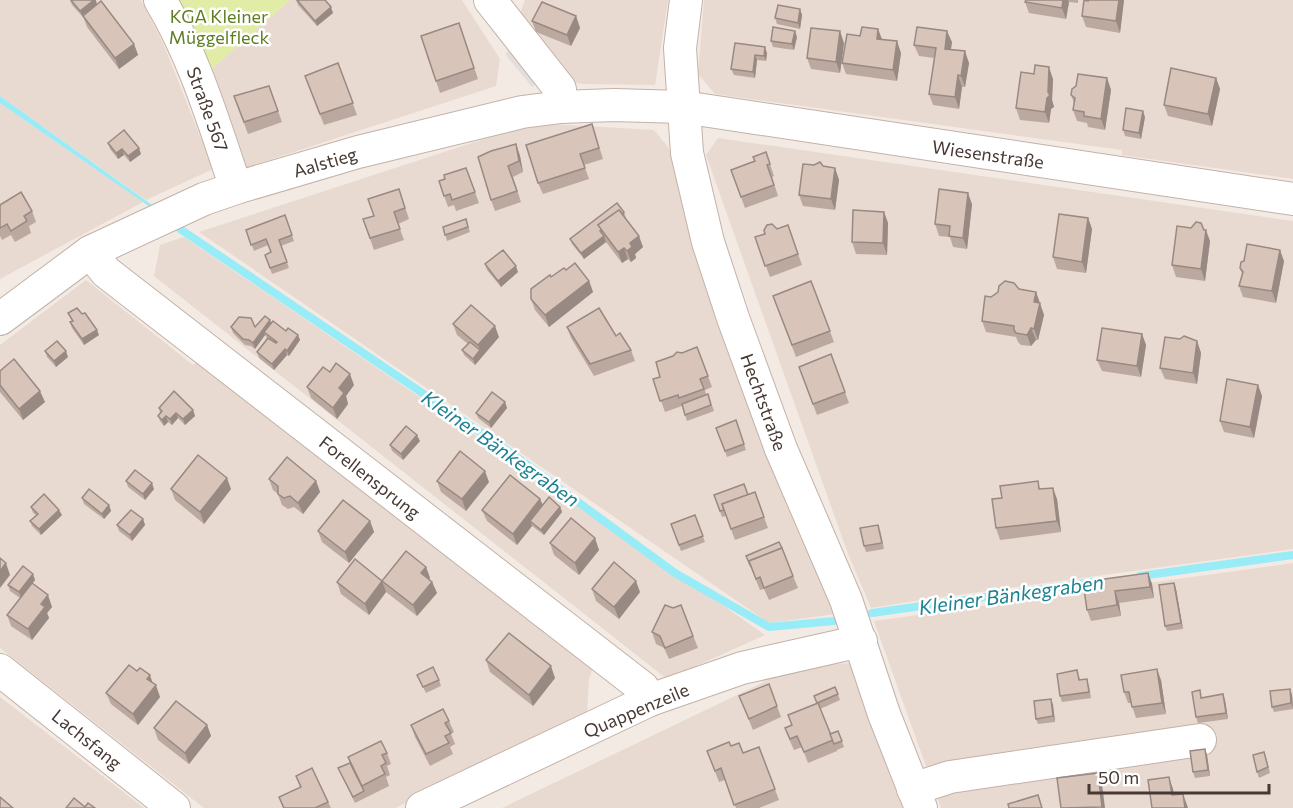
<svg xmlns="http://www.w3.org/2000/svg" width="1293" height="808" font-family="Commissioner,sans-serif">
<style>
.residential{fill:#e8dad0}
.green{fill:#e1eca7}
.parking{fill:#e3dedc}
.water{fill:#98ecf7}
.lines{fill:none;stroke-linecap:round;stroke-linejoin:round}
.stream{stroke:#98ecf7;stroke-width:8}
.minor-casing{stroke:#c3b2a8;stroke-width:34}
.minor{stroke:#fff;stroke-width:32}
.wall{fill:#bba9a0}
.shaded-wall{fill:#988982}
.building{fill:#d9c4ba;stroke:#988982;stroke-width:1.5}
.labels{text-anchor:middle;dominant-baseline:central;stroke-width:5;stroke-linejoin:round;paint-order:stroke}
.park-label{font-size:18px;fill:#5e7d20;stroke:#fff}
.street-label{font-size:18px;fill:#463933;stroke:#fff}
.water-label{font-size:20px;font-style:italic;fill:#1e8291;stroke:#fff}
</style>
<rect width="100%" height="100%" fill="#f3eae3"/>
<g class="residential">
<polygon points="0,0 141,0 163,43 213,169 146,200 0,96"/>
<polygon points="290,0 462,0 500,59 496,86 245,168 208,72"/>
<polygon points="525,0 668,0 655,85 583,84 572,82 516,24"/>
<polygon points="704,0 1293,0 1293,179 1122,155 1122,150 715,94 698,74"/>
<polygon points="0,103 143,202 0,279"/>
<polygon points="533,123 654,130 668,147 673,157 689,232 800,537 812,553 843,613 769,623 199,232"/>
<polygon points="718,138 1293,221 1293,549 921,600 871,608 848,554 706,155"/>
<polygon points="184,237 627,538 765,635 667,679 154,276 160,245"/>
<polygon points="86,280 193,365 200,358 593,667 589,680 587,715 395,808 204,808 0,648 0,345"/>
<polygon points="1293,563 1293,808 941,808 874,621"/>
<polygon points="851,663 903,808 502,808 797,666"/>
<polygon points="0,697 144,808 0,808"/>
</g>
<polygon class="green" points="174,0 290,0 208,72"/>
<polygon class="parking" points="518,44 545,77 532,87 505,54"/>
<polygon class="water" points="0,96 152,205 150,207 0,103"/>
<g class="lines">
<g class="stream">
<polyline points="180,229 511,453 675,573 769,627 834,621"/>
<polyline points="1140,576 1293,555"/>
<polyline points="872,613 1092,582"/>
</g>
<defs>
<g id="minor">
<path d="M160 0C195 58 214 124 236 188"/>
<polyline points="490,0 560,89 561,107"/>
<polyline points="686,0 680,48 687,153 708,242 733,318 781,449 846,600 884,714 921,808"/>
<polyline points="90,252 106,272 643,688 650,700"/>
<polyline points="0,319 90,252 204,199 236,188 358,152 522,112 561,107 614,105 683,107 1293,199"/>
<polyline points="0,670 174,808"/>
<polyline points="913,789 950,777 1200,740"/>
<polyline points="422,808 650,700 742,668 861,641"/>
</g>
</defs>
<use href="#minor" class="minor-casing"/>
<use href="#minor" class="minor"/>
</g>
<g class="wall">
<polygon points="70,0 97,4 134,44 138,55 119,69 87,27 83,16 85,14 82,16 72,5"/>
<polygon points="296,0 333,13 317,26 298,5"/>
<polygon points="1026,0 1078,0 1078,3 1069,2 1066,19 1029,13 1025,2"/>
<polygon points="1088,0 1124,0 1120,33 1086,27 1082,16"/>
<polygon points="800,9 802,15 800,29 777,24 775,18"/>
<polygon points="576,16 580,28 571,46 536,32 532,21"/>
<polygon points="459,23 478,79 440,93 421,36"/>
<polygon points="878,29 882,39 901,53 897,81 846,74 842,63 860,36"/>
<polygon points="797,37 794,50 773,47 771,41"/>
<polygon points="952,42 951,50 969,63 965,87 962,87 959,109 933,105 929,94 934,58 919,56 914,45"/>
<polygon points="735,43 767,53 766,61 757,60 755,78 734,75 731,69"/>
<polygon points="844,43 840,73 811,69 807,58"/>
<polygon points="338,63 357,115 324,125 309,87"/>
<polygon points="1107,78 1111,90 1105,130 1088,127 1087,123 1077,121 1073,110 1074,103 1071,95"/>
<polygon points="1216,78 1220,89 1212,126 1168,116 1164,105"/>
<polygon points="1053,79 1052,100 1054,107 1051,109 1049,123 1020,120 1016,108"/>
<polygon points="269,86 282,122 248,134 238,107"/>
<polygon points="1145,117 1141,139 1125,136 1123,130"/>
<polygon points="592,124 603,159 584,165 589,179 543,194 538,183"/>
<polygon points="108,143 141,154 130,162 124,155 118,159 110,149"/>
<polygon points="516,144 520,156 523,172 513,177 521,202 495,211 491,200"/>
<polygon points="766,152 774,176 772,177 778,196 745,208 731,170 755,161"/>
<polygon points="466,168 479,203 456,211 454,205 448,207 439,181"/>
<polygon points="835,168 839,180 835,210 803,206 799,195"/>
<polygon points="399,189 409,219 398,224 404,240 374,250 363,219 374,216"/>
<polygon points="972,204 967,249 953,247 950,237 939,236 935,224"/>
<polygon points="0,205 32,211 36,222 29,226 31,233 15,242 11,235 2,240 0,236"/>
<polygon points="624,212 626,218 643,247 635,254 636,258 631,262 628,259 622,263 606,242 584,259 572,244 570,239"/>
<polygon points="884,212 888,223 887,255 856,254 852,242"/>
<polygon points="285,215 294,241 281,246 289,268 272,274 265,255 271,252 268,245 254,251 246,230"/>
<polygon points="1088,218 1092,229 1086,273 1057,269 1053,257"/>
<polygon points="466,219 470,232 447,241 443,227"/>
<polygon points="788,225 802,265 770,277 755,237"/>
<polygon points="1210,241 1205,281 1176,277 1172,265"/>
<polygon points="1284,261 1276,303 1243,297 1239,286 1242,274 1240,268"/>
<polygon points="485,264 518,272 501,287 487,270"/>
<polygon points="566,270 589,281 593,292 549,327 535,310 531,299 551,277"/>
<polygon points="811,281 834,342 796,357 773,296"/>
<polygon points="1019,289 1036,292 1044,315 1038,340 1036,340 1031,346 1021,345 1018,342 1016,337 986,332 982,321 991,297 998,292"/>
<polygon points="68,313 99,335 84,345 72,328 70,322 72,321"/>
<polygon points="270,320 271,323 286,331 298,335 300,340 289,356 287,355 274,370 259,358 257,352 267,338 265,335 255,349 251,346 245,345 233,333 231,327 255,327"/>
<polygon points="453,324 499,337 475,365 464,355 462,350 468,344 457,335"/>
<polygon points="567,327 616,336 631,350 635,361 594,376 571,338"/>
<polygon points="1142,334 1146,345 1141,377 1102,371 1097,360"/>
<polygon points="1197,341 1201,353 1197,384 1165,379 1160,368"/>
<polygon points="697,347 712,387 705,390 706,394 708,394 714,411 687,421 682,406 665,412 653,379 660,377 682,353"/>
<polygon points="45,351 68,357 56,367 47,357"/>
<polygon points="831,354 849,403 817,415 799,367"/>
<polygon points="0,371 45,402 23,420 0,392"/>
<polygon points="330,372 354,385 346,396 348,404 337,419 311,398 307,387"/>
<polygon points="1258,385 1262,396 1254,438 1224,432 1220,421"/>
<polygon points="505,402 507,408 491,428 478,418 476,413"/>
<polygon points="159,408 193,410 195,416 185,425 178,418 172,425 168,422 164,426 160,421 158,416 160,413"/>
<polygon points="736,420 746,450 727,457 716,428"/>
<polygon points="420,441 403,460 392,451 390,445"/>
<polygon points="269,479 316,481 320,492 303,514 294,507 288,509 282,505 278,494 273,490"/>
<polygon points="126,481 154,489 145,500 128,487"/>
<polygon points="437,481 489,482 466,511 441,492"/>
<polygon points="1038,481 1040,489 1057,499 1061,532 1000,540 996,528 1002,498"/>
<polygon points="171,489 231,489 204,524 175,500"/>
<polygon points="755,492 768,528 735,540 726,516 722,517 714,495 748,495"/>
<polygon points="82,498 109,505 111,511 104,519 84,504"/>
<polygon points="540,499 543,505 560,507 562,512 544,535 532,526 517,545 487,521 482,510"/>
<polygon points="31,507 62,515 41,535 32,526 30,521 36,515 33,513"/>
<polygon points="695,515 705,542 681,551 671,524"/>
<polygon points="143,519 145,525 132,541 119,531 117,525"/>
<polygon points="370,521 374,532 349,563 322,542 318,531"/>
<polygon points="880,530 884,549 866,552 864,546"/>
<polygon points="550,543 599,550 579,575 554,555"/>
<polygon points="746,556 793,576 798,588 769,600 764,589 760,590"/>
<polygon points="426,567 430,578 429,579 432,582 437,593 417,616 386,592 369,615 341,594 337,582 382,581"/>
<polygon points="1148,573 1152,584 1154,598 1119,603 1121,616 1091,621 1087,610 1083,582"/>
<polygon points="33,574 35,580 32,584 52,607 47,613 49,618 32,640 11,626 7,615 20,598 10,591 8,585"/>
<polygon points="1174,583 1176,589 1183,629 1167,631 1165,626"/>
<polygon points="592,589 640,592 619,619 596,601"/>
<polygon points="681,605 698,648 669,659 664,648 656,644 652,632 673,608"/>
<polygon points="486,660 555,678 533,706 490,672"/>
<polygon points="417,675 439,680 441,686 426,693"/>
<polygon points="1079,676 1080,680 1089,685 1091,698 1062,702 1060,696"/>
<polygon points="1161,680 1166,714 1136,718 1131,703 1128,703 1124,692"/>
<polygon points="153,683 160,697 138,725 111,704 106,693"/>
<polygon points="835,687 840,700 820,709 830,734 838,731 844,747 837,750 837,751 808,763 802,747 794,750 789,739 785,728 792,725 788,715 817,703"/>
<polygon points="1290,689 1292,695 1293,709 1274,712 1272,707"/>
<polygon points="739,696 777,706 781,717 753,730"/>
<polygon points="1202,697 1225,700 1228,719 1198,723 1196,717"/>
<polygon points="1051,699 1053,705 1055,722 1038,724 1036,719"/>
<polygon points="449,721 454,732 451,734 455,744 450,747 453,754 430,766 415,737 411,725"/>
<polygon points="207,725 211,736 189,764 158,740 154,728"/>
<polygon points="731,746 743,753 759,747 779,800 759,808 736,808 725,780 719,782 707,751"/>
<polygon points="1205,749 1207,755 1210,776 1195,778 1193,772"/>
<polygon points="387,753 391,764 387,766 390,775 386,777 389,786 355,803 338,768 350,763 348,757"/>
<polygon points="1266,757 1270,773 1259,778 1257,772"/>
<polygon points="296,776 328,802 331,808 283,808 279,797 300,787"/>
</g>
<g class="shaded-wall">
<polygon points="94,0 96,0 97,5 82,16 80,11"/>
<polygon points="1063,0 1068,0 1069,2 1066,19 1062,8"/>
<polygon points="1119,0 1124,0 1120,33 1116,21"/>
<polygon points="331,7 333,13 317,26 315,21"/>
<polygon points="800,9 802,15 800,29 798,23"/>
<polygon points="576,16 580,28 571,46 567,35"/>
<polygon points="878,29 882,40 877,39"/>
<polygon points="795,31 797,37 794,50 792,44"/>
<polygon points="840,31 844,43 840,73 836,62"/>
<polygon points="947,31 952,42 949,60 945,49"/>
<polygon points="897,41 901,53 897,81 893,70"/>
<polygon points="134,44 138,55 119,69 115,58"/>
<polygon points="765,47 767,53 766,61 764,56"/>
<polygon points="965,51 969,63 965,87 961,76"/>
<polygon points="755,55 757,60 755,78 753,72"/>
<polygon points="1049,67 1053,79 1052,100 1054,107 1051,109 1049,123 1045,112 1048,92"/>
<polygon points="958,75 962,87 959,109 955,97"/>
<polygon points="1107,78 1111,90 1105,130 1101,119"/>
<polygon points="1216,78 1220,89 1212,126 1208,114"/>
<polygon points="1143,111 1145,117 1141,139 1139,133"/>
<polygon points="516,144 520,156 523,172 519,161"/>
<polygon points="139,148 141,154 130,162 128,156"/>
<polygon points="122,149 124,155 118,159 116,153"/>
<polygon points="835,168 839,180 835,210 831,199"/>
<polygon points="968,193 972,204 967,249 963,238"/>
<polygon points="884,212 888,223 887,255 883,243"/>
<polygon points="1088,218 1092,229 1086,273 1082,262"/>
<polygon points="1206,230 1210,241 1205,281 1201,269"/>
<polygon points="604,236 606,242 584,259 581,253"/>
<polygon points="639,236 643,247 635,254 636,258 631,262 627,251 630,243"/>
<polygon points="624,248 628,259 622,263 618,252"/>
<polygon points="1280,250 1284,261 1276,303 1272,291"/>
<polygon points="516,266 518,272 501,287 498,281"/>
<polygon points="589,281 593,292 549,327 545,315"/>
<polygon points="1036,292 1044,315 1038,340 1034,329 1034,302"/>
<polygon points="270,320 272,326 264,332 265,335 255,349 253,343"/>
<polygon points="495,326 499,337 475,365 473,359 480,350 478,345"/>
<polygon points="1031,328 1036,340 1031,346 1027,335"/>
<polygon points="97,330 99,335 84,345 82,339"/>
<polygon points="1142,334 1146,345 1141,377 1137,366"/>
<polygon points="298,335 300,340 289,356 287,351"/>
<polygon points="1197,341 1201,353 1197,384 1193,373"/>
<polygon points="285,349 287,355 274,370 272,364"/>
<polygon points="66,351 68,357 56,367 54,361"/>
<polygon points="350,374 354,385 346,396 348,404 337,419 333,408 339,388"/>
<polygon points="1258,385 1262,396 1254,438 1250,427"/>
<polygon points="40,391 45,402 23,420 19,409"/>
<polygon points="505,402 507,408 491,428 489,422"/>
<polygon points="193,410 195,416 185,425 183,419"/>
<polygon points="176,413 178,418 172,425 170,419"/>
<polygon points="166,416 168,422 164,426 162,420"/>
<polygon points="417,435 420,441 403,460 401,454"/>
<polygon points="485,471 489,482 466,511 462,499"/>
<polygon points="227,478 231,489 204,524 200,512"/>
<polygon points="316,481 320,492 303,514 298,503"/>
<polygon points="152,483 154,489 145,500 143,494"/>
<polygon points="1053,488 1057,499 1061,532 1057,521"/>
<polygon points="540,499 545,510 530,521 532,526 517,545 513,534"/>
<polygon points="109,505 111,511 104,519 102,514"/>
<polygon points="560,507 562,512 544,535 541,530"/>
<polygon points="59,510 62,515 41,535 39,529"/>
<polygon points="143,519 145,525 132,541 130,535"/>
<polygon points="370,521 374,532 349,563 345,552"/>
<polygon points="595,538 599,550 579,575 575,563"/>
<polygon points="6,563 10,575 0,588 0,571"/>
<polygon points="426,567 430,578 425,584 421,573"/>
<polygon points="1148,573 1152,584 1154,598 1150,587"/>
<polygon points="33,574 35,580 21,598 19,592"/>
<polygon points="382,581 386,592 369,615 365,604"/>
<polygon points="636,581 640,592 619,619 614,607"/>
<polygon points="432,582 437,593 417,616 413,605"/>
<polygon points="1174,583 1176,589 1183,629 1181,623"/>
<polygon points="1115,591 1119,603 1121,616 1117,605"/>
<polygon points="48,595 52,607 47,613 49,618 32,640 28,629 41,604"/>
<polygon points="551,666 555,678 533,706 529,695"/>
<polygon points="1157,669 1161,680 1166,714 1162,703"/>
<polygon points="150,675 154,687 147,679"/>
<polygon points="156,685 160,697 138,725 133,714"/>
<polygon points="1290,689 1292,695 1293,708 1291,703"/>
<polygon points="1223,694 1225,700 1228,719 1226,713"/>
<polygon points="1051,699 1053,705 1055,722 1053,716"/>
<polygon points="207,725 211,736 189,764 185,753"/>
<polygon points="1205,749 1207,755 1210,776 1208,770"/>
<polygon points="1098,773 1102,784 1105,808 1102,808"/>
<polygon points="1169,777 1173,789 1176,806 1172,795"/>
<polygon points="1183,794 1187,805 1188,808 1185,808"/>
</g>
<g class="building">
<polygon points="71,0 94,0 80,11"/>
<polygon points="297,0 325,0 331,7 315,21"/>
<polygon points="1026,0 1063,0 1062,8 1025,2"/>
<polygon points="1084,0 1088,1 1088,0 1119,0 1116,21 1082,16"/>
<polygon points="101,1 134,44 115,58 83,16"/>
<polygon points="542,2 576,16 567,35 532,21"/>
<polygon points="778,5 800,9 798,23 775,18"/>
<polygon points="459,23 474,68 436,81 421,36"/>
<polygon points="773,27 795,31 792,44 771,41"/>
<polygon points="862,27 878,29 877,39 897,41 893,70 842,63 847,34 860,36"/>
<polygon points="917,27 947,31 945,49 965,51 961,76 958,75 955,97 929,94 936,48 914,45"/>
<polygon points="811,28 840,31 836,62 807,58"/>
<polygon points="735,43 765,47 764,56 755,55 753,72 731,69"/>
<polygon points="338,63 353,103 320,114 305,76"/>
<polygon points="1035,65 1049,67 1048,92 1050,95 1047,98 1045,112 1016,108 1021,72 1034,74"/>
<polygon points="1171,68 1216,78 1208,114 1164,105"/>
<polygon points="1078,74 1107,78 1101,119 1084,116 1084,112 1073,110 1075,98 1071,95 1072,89 1076,86"/>
<polygon points="269,86 278,111 244,122 234,96"/>
<polygon points="1126,108 1143,111 1139,133 1123,130"/>
<polygon points="592,124 599,148 580,154 585,168 538,183 526,145"/>
<polygon points="124,130 139,148 128,156 122,149 116,153 108,143"/>
<polygon points="516,144 519,161 508,166 517,191 491,200 478,157 491,151"/>
<polygon points="766,152 770,164 767,165 774,185 741,197 731,170 755,161 753,157"/>
<polygon points="820,162 823,166 835,168 831,199 799,195 803,164 814,165"/>
<polygon points="466,168 475,192 452,200 450,194 444,196 439,181 445,179 444,175"/>
<polygon points="399,189 405,208 394,212 400,229 370,238 363,219 374,216 368,199"/>
<polygon points="939,189 968,193 963,238 949,236 950,226 935,224"/>
<polygon points="21,192 32,211 24,216 27,221 11,231 7,224 0,228 0,205"/>
<polygon points="617,203 624,212 623,214 619,210 598,225 602,230 600,231 604,236 581,253 570,239"/>
<polygon points="619,210 639,236 630,243 632,247 627,251 624,248 618,252 598,225"/>
<polygon points="853,210 884,212 883,243 852,242"/>
<polygon points="1059,214 1088,218 1082,262 1053,257"/>
<polygon points="285,215 292,235 279,240 287,262 270,268 265,255 271,252 266,239 251,245 246,230"/>
<polygon points="466,219 468,227 445,235 443,227"/>
<polygon points="1196,222 1201,223 1204,230 1206,230 1201,269 1172,265 1177,226 1191,228"/>
<polygon points="772,224 777,229 788,225 798,254 765,266 755,237 765,234 764,230 767,225"/>
<polygon points="1247,244 1280,250 1272,291 1239,286 1243,272 1240,268 1241,262 1244,261"/>
<polygon points="503,250 516,266 498,281 485,264"/>
<polygon points="575,263 589,281 545,315 531,299 531,289 550,275 551,277 564,268 566,270"/>
<polygon points="811,281 830,331 792,345 773,296"/>
<polygon points="1005,281 1014,283 1019,289 1036,292 1034,302 1040,303 1034,329 1031,328 1027,335 1016,333 1014,330 1014,326 982,321 985,296 991,297 998,292 999,286"/>
<polygon points="471,305 495,326 478,345 453,324"/>
<polygon points="77,308 82,314 85,313 97,330 82,339 70,322 73,321 68,313"/>
<polygon points="599,308 616,336 620,333 631,350 590,364 567,327"/>
<polygon points="265,316 270,320 253,343 249,340 243,339 231,327 239,317 251,318 255,327"/>
<polygon points="273,321 286,331 288,328 298,335 287,351 285,349 272,364 257,352 268,338 276,343 277,342 264,332"/>
<polygon points="1102,328 1142,334 1137,366 1097,360"/>
<polygon points="1184,336 1197,341 1193,373 1160,368 1165,337 1180,339"/>
<polygon points="57,341 66,351 54,361 45,351"/>
<polygon points="470,342 480,350 473,359 462,350"/>
<polygon points="697,347 708,376 700,379 704,389 679,398 678,395 660,401 653,379 660,377 656,362 673,356 677,352 682,353"/>
<polygon points="831,354 845,392 813,404 799,367"/>
<polygon points="14,359 40,391 19,409 0,385 0,371"/>
<polygon points="336,363 350,374 339,388 344,393 333,408 307,387 323,367 330,372"/>
<polygon points="1227,379 1258,385 1250,427 1220,421"/>
<polygon points="174,391 193,410 183,419 176,413 170,419 166,416 162,420 158,416 162,411 159,408"/>
<polygon points="492,392 505,402 489,422 476,413"/>
<polygon points="708,394 711,405 685,415 682,404"/>
<polygon points="736,420 744,444 725,451 716,428"/>
<polygon points="406,426 417,435 401,454 390,445"/>
<polygon points="460,451 485,471 462,499 437,481"/>
<polygon points="198,455 227,478 200,512 171,489"/>
<polygon points="287,457 316,481 298,503 290,496 284,498 278,494 278,486 269,479"/>
<polygon points="135,470 152,483 143,494 126,481"/>
<polygon points="510,475 540,499 513,534 482,510"/>
<polygon points="1038,481 1039,489 1053,488 1057,521 996,528 992,499 1002,498 1000,486"/>
<polygon points="744,484 748,495 722,504 724,510 720,511 714,495"/>
<polygon points="89,489 109,505 102,514 82,498"/>
<polygon points="755,492 764,517 731,529 722,504"/>
<polygon points="44,494 59,510 39,529 30,521 38,514 31,507"/>
<polygon points="549,497 560,507 541,530 530,521"/>
<polygon points="343,500 370,521 345,552 318,531"/>
<polygon points="131,510 143,519 130,535 117,525"/>
<polygon points="695,515 703,536 679,545 671,524"/>
<polygon points="571,518 595,538 575,563 550,543"/>
<polygon points="878,525 882,543 864,546 860,528"/>
<polygon points="779,542 782,548 749,561 751,567 746,556"/>
<polygon points="782,548 793,576 764,588 760,577 756,579 749,561"/>
<polygon points="406,551 426,567 421,573 432,582 413,605 382,581 365,604 337,582 355,559 382,581"/>
<polygon points="0,558 6,563 0,571"/>
<polygon points="614,562 636,581 614,607 592,589"/>
<polygon points="23,566 33,574 19,592 8,585"/>
<polygon points="1148,573 1150,587 1115,591 1117,605 1087,610 1083,582"/>
<polygon points="32,583 48,595 41,604 45,607 28,629 7,615"/>
<polygon points="1174,583 1181,623 1165,626 1159,585"/>
<polygon points="665,605 673,608 681,605 693,636 665,648 660,636 652,632"/>
<polygon points="509,633 551,666 529,695 486,660"/>
<polygon points="129,665 137,671 140,668 150,675 147,679 156,685 133,714 106,693"/>
<polygon points="433,667 439,680 423,687 417,675"/>
<polygon points="1157,669 1162,703 1132,707 1129,692 1124,692 1121,675"/>
<polygon points="1077,670 1079,680 1087,679 1089,692 1060,696 1057,674"/>
<polygon points="769,684 777,706 749,719 739,696"/>
<polygon points="835,687 838,694 817,703 814,696"/>
<polygon points="1290,689 1291,703 1272,707 1270,691"/>
<polygon points="1200,690 1201,698 1223,694 1226,713 1196,717 1192,692"/>
<polygon points="1051,699 1053,716 1036,719 1034,701"/>
<polygon points="176,701 207,725 185,753 154,728"/>
<polygon points="818,703 833,740 804,752 797,736 790,739 785,728 792,725 788,715"/>
<polygon points="443,709 449,721 445,723 451,733 445,736 449,743 426,754 411,725"/>
<polygon points="838,731 842,741 834,744 830,734"/>
<polygon points="381,741 387,753 382,755 386,763 381,766 385,774 362,786 348,757"/>
<polygon points="729,742 731,746 739,743 743,753 759,747 775,789 734,805 721,768 715,771 707,751"/>
<polygon points="1205,749 1208,770 1193,772 1190,751"/>
<polygon points="1264,752 1268,767 1257,772 1253,755"/>
<polygon points="350,763 364,791 353,797 338,768"/>
<polygon points="312,768 328,802 315,808 284,808 279,797 301,787 296,776"/>
<polygon points="1098,773 1102,807 1061,808 1057,778"/>
<polygon points="1169,777 1172,795 1183,794 1185,808 1152,808 1148,780"/>
<polygon points="1038,795 1042,808 1009,808 1008,804"/>
<polygon points="0,797 13,808 0,808"/>
<polygon points="74,798 85,807 88,803 95,808 66,808"/>
</g>
<g class="labels">
<g class="park-label">
<text x="219" y="16">KGA Kleiner<tspan x="219" dy="21">Müggelfleck</tspan></text>
</g>
<g class="street-label">
<text transform="translate(208 109) rotate(70)">Straße 567</text>
<text transform="translate(988 154) rotate(8)">Wiesenstraße</text>
<text transform="translate(325 162) rotate(-16)">Aalstieg</text>
<text transform="translate(764 402) rotate(70)">Hechtstraße</text>
<text transform="translate(370 477) rotate(38)">Forellensprung</text>
<text transform="translate(636 710) rotate(-23)">Quappenzeile</text>
<text transform="translate(87 739) rotate(39)">Lachsfang</text>
</g>
<g class="water-label">
<text transform="translate(501 448) rotate(35)">Kleiner Bänkegraben</text>
<text transform="translate(1011 594) rotate(-8)">Kleiner Bänkegraben</text>
</g>
</g>
<path d="M1089 784v9h180v-9" fill="none" stroke="#463933" stroke-width="3"/>
<text x="1098" y="784" font-size="18" fill="#463933" stroke="#ffffff" stroke-width="4.5" paint-order="stroke">50 m</text>
</svg>
